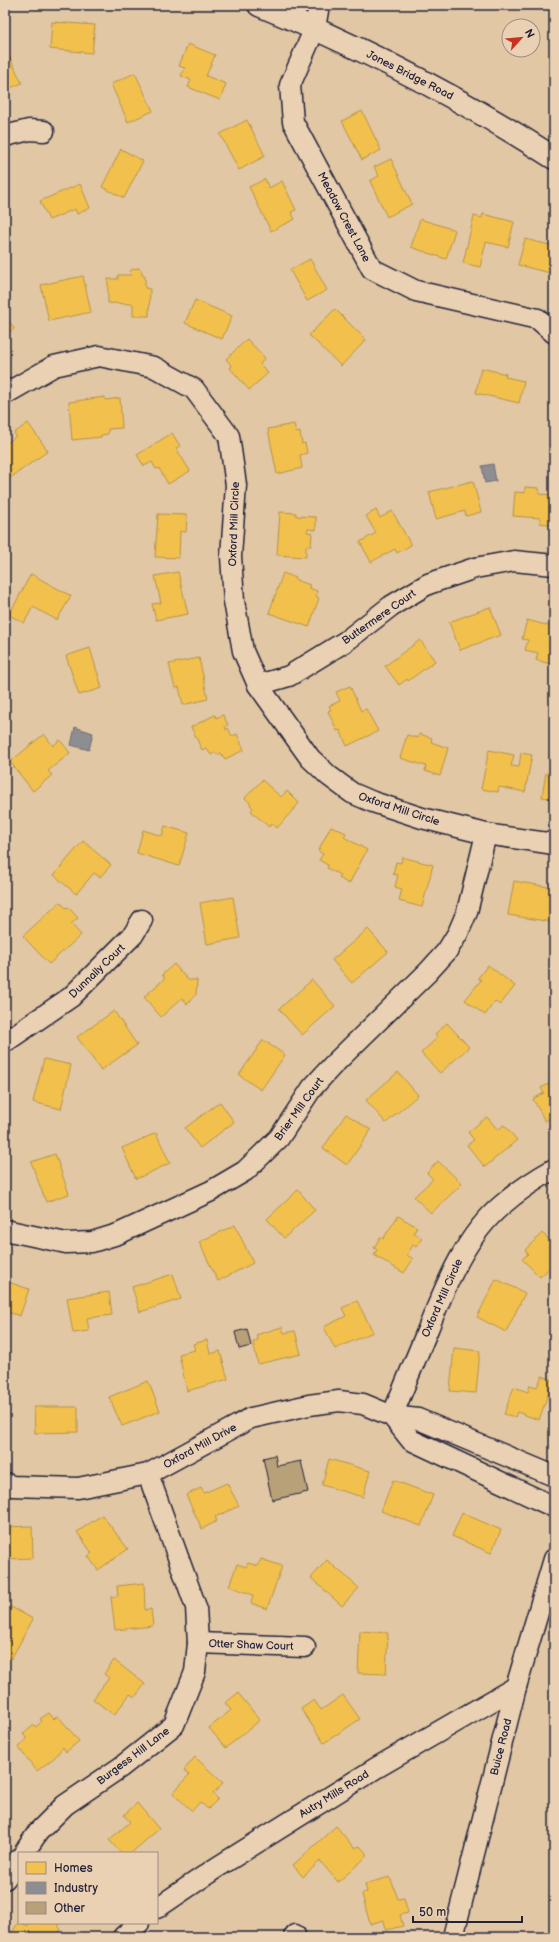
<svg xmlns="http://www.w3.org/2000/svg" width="559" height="1942" font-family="'Balsamiq Sans',sans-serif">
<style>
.homes{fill:#f2c14e;stroke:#b49148}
.industry{fill:#8d8d92;stroke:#6d6d78}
.building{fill:#b8a179;stroke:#22223b}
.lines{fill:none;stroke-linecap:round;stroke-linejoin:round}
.minor-casing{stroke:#22223b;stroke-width:23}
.major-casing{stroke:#22223b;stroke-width:25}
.minor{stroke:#ebd1b3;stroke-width:20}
.major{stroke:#ebd1b3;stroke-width:22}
.labels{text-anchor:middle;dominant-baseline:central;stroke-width:4;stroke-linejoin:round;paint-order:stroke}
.street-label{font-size:11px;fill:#22223b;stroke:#ebd1b3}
</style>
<rect width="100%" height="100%" fill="#e1c7a4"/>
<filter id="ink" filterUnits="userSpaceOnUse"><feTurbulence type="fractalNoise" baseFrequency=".025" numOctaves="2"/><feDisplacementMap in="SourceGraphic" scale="8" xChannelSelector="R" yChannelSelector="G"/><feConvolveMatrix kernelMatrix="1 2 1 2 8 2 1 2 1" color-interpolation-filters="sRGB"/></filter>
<g filter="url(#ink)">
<g class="homes">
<polygon points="52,22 95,25 92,53 50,49"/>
<polygon points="188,44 215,55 206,76 226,84 220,100 188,87 191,80 181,76 185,68 179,66"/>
<polygon points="5,48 22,83 6,90 5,87"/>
<polygon points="135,73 153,111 128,122 111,84"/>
<polygon points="362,111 381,150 362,160 342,121"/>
<polygon points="247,120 265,156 239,170 220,134"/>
<polygon points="121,149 143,161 124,198 102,187"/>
<polygon points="391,159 412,204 387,217 370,181 379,176 374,167"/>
<polygon points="265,179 269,188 282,181 296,210 291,212 295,219 271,231 249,187"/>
<polygon points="80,184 90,208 77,214 75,209 49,220 40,201"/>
<polygon points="483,214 514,222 508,247 486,242 480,267 463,263 474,216 482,218"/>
<polygon points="420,219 455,230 446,259 411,247"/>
<polygon points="525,239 554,246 554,274 518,265"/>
<polygon points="310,259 327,290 307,301 290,270"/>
<polygon points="139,268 142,272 142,275 145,276 145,288 150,289 149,316 133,316 133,304 108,303 108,279 118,279 118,275 131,275 130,271 133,269"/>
<polygon points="83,276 91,312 49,321 41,285"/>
<polygon points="195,300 232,316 222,339 185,323"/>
<polygon points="335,309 366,340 341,366 309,335"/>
<polygon points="5,313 14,329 5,335"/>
<polygon points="247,339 265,358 260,364 268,373 249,390 230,368 232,366 226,359"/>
<polygon points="481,368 506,374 505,377 524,381 519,403 476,393"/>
<polygon points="105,397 105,400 120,398 122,428 108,429 108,434 101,435 101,437 72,440 69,402"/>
<polygon points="28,423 48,451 10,478 5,471 5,445 16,436 14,433"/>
<polygon points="294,424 296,433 300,432 302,444 305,443 307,453 300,455 302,468 277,474 268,429"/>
<polygon points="172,433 180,446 176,448 190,471 168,484 159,468 156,469 152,462 144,466 137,455"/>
<polygon points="473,481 481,512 466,516 465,511 436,519 429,492"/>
<polygon points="525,487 539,488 539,494 554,495 554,525 540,523 540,518 513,516 515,492 525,493"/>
<polygon points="376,510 380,518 392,511 411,545 397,553 395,549 371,562 360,542 376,533 366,516"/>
<polygon points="280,512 296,513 296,516 316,517 316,530 308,529 307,532 312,533 311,546 306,546 306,557 277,555"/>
<polygon points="158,514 187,515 186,532 180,531 179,558 155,557"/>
<polygon points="178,572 188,614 156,620 152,604 161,603 155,576"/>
<polygon points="283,573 296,578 296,580 310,585 309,588 317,591 316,596 319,598 309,627 269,613"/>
<polygon points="31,574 71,596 57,620 33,607 24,623 9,615"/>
<polygon points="490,607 501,635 460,650 449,622"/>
<polygon points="527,620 553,627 554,625 554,665 536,660 538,653 525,650 528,640 522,639"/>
<polygon points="420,640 435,661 408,681 407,679 399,685 385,666"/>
<polygon points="90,648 102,688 79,695 66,656"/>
<polygon points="199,658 208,699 183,705 179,687 175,688 169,664"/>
<polygon points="350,686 361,711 366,709 378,731 347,746 340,730 337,731 328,711 331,710 329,706 340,701 336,692"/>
<polygon points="215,715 216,718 223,715 228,725 225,727 226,730 228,728 232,736 237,734 244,750 225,759 221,753 217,755 216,752 211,755 206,748 202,750 191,727"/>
<polygon points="44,734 53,746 60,740 70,753 48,771 52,775 33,791 10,762"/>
<polygon points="419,734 432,738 431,742 448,748 440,776 425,771 426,766 400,758 407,735 418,738"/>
<polygon points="489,750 514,755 511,766 519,767 521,753 532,755 525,792 499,787 498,792 481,789"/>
<polygon points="546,773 554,774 554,799 542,797"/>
<polygon points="262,780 281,797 287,791 299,803 277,828 272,823 269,827 251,811 253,808 250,805 251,804 245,798"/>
<polygon points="165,826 189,833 179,866 137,853 143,830 162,836"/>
<polygon points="331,826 346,833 344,837 367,850 349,884 339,878 340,875 327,868 328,865 319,860 323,854 318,851"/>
<polygon points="83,841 111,865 100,877 94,873 76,894 54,875"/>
<polygon points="402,857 433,865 422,907 399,901 402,889 395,887 398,875 393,874 396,862 401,863"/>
<polygon points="514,881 554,888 552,922 508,915"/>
<polygon points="233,897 240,938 207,944 200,903"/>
<polygon points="60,902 66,908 68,907 78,918 71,924 81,935 49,964 23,936"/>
<polygon points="368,929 388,952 352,983 332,960"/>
<polygon points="174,964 188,980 197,980 196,995 187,1004 182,998 161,1017 144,997 165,978 162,975"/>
<polygon points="488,965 515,986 500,1005 495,1001 485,1015 465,1000 481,980 478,978"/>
<polygon points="312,980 335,1006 302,1035 279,1009"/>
<polygon points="114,1011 137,1045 101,1070 77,1037"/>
<polygon points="447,1023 469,1047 440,1073 421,1053 438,1037 435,1034"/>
<polygon points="263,1040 285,1055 261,1090 239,1075"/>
<polygon points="44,1059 71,1065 61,1109 33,1102"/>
<polygon points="398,1072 418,1095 386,1123 366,1100"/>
<polygon points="554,1075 554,1116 545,1121 533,1099 544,1093 541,1088 552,1082 550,1078"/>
<polygon points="220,1102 234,1122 200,1148 185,1128"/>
<polygon points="346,1114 371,1130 347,1165 323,1148"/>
<polygon points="487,1117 498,1130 504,1125 517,1140 485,1167 467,1145 474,1140 468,1132"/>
<polygon points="156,1133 170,1163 136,1179 122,1148"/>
<polygon points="55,1154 69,1194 46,1202 31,1162"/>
<polygon points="438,1161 462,1184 431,1213 414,1197 433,1179 427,1173"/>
<polygon points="298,1190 315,1210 284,1238 267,1219"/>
<polygon points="398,1216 417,1227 414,1233 422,1238 416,1247 413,1245 407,1255 413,1259 404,1273 374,1255 377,1250 374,1248 380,1237 383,1239"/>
<polygon points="235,1225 253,1263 218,1281 199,1242"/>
<polygon points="542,1233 551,1241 554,1238 554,1264 540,1277 522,1259 528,1254 525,1250"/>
<polygon points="173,1274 181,1299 140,1312 132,1287"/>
<polygon points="496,1279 525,1293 506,1332 477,1317"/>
<polygon points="5,1281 29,1289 20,1316 5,1311"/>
<polygon points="109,1292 112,1315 87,1318 89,1331 73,1333 67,1298"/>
<polygon points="357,1301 373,1332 335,1349 324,1327 346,1316 342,1308"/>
<polygon points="282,1327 284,1333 295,1331 301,1354 258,1364 253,1342 258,1340 256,1335"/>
<polygon points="207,1340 210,1354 220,1351 228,1379 187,1391 179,1354 195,1350 193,1344"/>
<polygon points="454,1348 480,1351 476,1393 450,1391"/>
<polygon points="542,1376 553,1380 539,1420 517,1412 515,1417 504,1414 514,1387 528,1392 530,1385 537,1387"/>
<polygon points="148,1381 160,1411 122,1426 109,1397"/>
<polygon points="34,1407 78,1407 78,1432 35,1433"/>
<polygon points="329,1459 370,1471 363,1497 322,1485"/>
<polygon points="393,1480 433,1495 421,1526 381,1511"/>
<polygon points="227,1483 239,1506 215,1517 217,1521 202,1529 186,1495 201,1488 204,1493"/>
<polygon points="462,1513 501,1530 491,1553 452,1536"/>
<polygon points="102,1515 128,1549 98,1570 88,1556 92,1553 77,1532"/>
<polygon points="32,1526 33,1558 5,1559 5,1527"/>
<polygon points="261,1559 282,1566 267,1609 251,1603 253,1595 229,1586 237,1564 246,1567 248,1563 258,1566"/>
<polygon points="327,1560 359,1588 342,1606 311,1578"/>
<polygon points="144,1583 145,1610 151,1609 153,1626 115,1630 111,1597 118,1596 117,1586"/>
<polygon points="11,1607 33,1619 11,1659 5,1655 5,1617"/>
<polygon points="360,1631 388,1633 386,1674 358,1673"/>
<polygon points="114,1660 145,1684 135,1697 130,1694 114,1715 93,1699 109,1678 104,1674"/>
<polygon points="238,1693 260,1720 226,1748 209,1728 231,1710 225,1703"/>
<polygon points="343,1695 360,1719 324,1743 301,1709 314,1700 321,1710"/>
<polygon points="49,1713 54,1719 58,1716 79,1741 66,1752 63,1747 55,1757 37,1771 18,1747 27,1739 23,1734 34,1725 36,1727 42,1721 40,1719"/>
<polygon points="195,1757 223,1783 213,1794 218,1799 208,1809 200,1802 192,1811 173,1793 189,1775 184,1770"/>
<polygon points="137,1803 159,1829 131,1853 121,1853 109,1840 130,1822 124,1815"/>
<polygon points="336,1826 354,1848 360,1846 366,1853 366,1857 338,1882 320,1861 303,1877 293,1865"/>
<polygon points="390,1877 398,1899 404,1898 408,1913 400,1915 403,1926 386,1930 384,1920 370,1924 362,1894 367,1892 365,1884"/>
<polygon points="19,1922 28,1926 30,1923 61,1923 58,1926 61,1929 56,1937 12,1937 10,1935"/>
</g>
<g class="industry">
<polygon points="493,464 496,481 485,483 482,466"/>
<polygon points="75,727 93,733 89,750 71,745"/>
</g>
<g class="building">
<polygon points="247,1329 251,1346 239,1349 235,1332"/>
<polygon points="275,1455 277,1466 301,1461 308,1492 272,1500 263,1458"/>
</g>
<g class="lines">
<defs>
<g id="minor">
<polyline points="319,5 315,28 290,85 293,122 372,269 416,291 538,319 554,333"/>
<polyline points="5,136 29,130 44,131"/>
<polyline points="5,394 54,366 99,356 154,367 194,389 229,436 236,485 231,556 234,601 243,651 258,685 310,758 329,776 352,793 373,802 422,818 486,834 554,844"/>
<polyline points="258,685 289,676 346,641 391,606 428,584 475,568 514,561 554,565"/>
<polyline points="5,1042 71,997 133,935 142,920"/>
<polyline points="5,1230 66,1243 92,1242 118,1234 211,1191 245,1171 279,1138 312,1088 332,1066 428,972 447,951 458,933 467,912 486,834"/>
<path d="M392 1416C404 1387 416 1358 428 1329 446 1285 465 1236 502 1205 518 1191 536 1179 554 1169"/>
<polyline points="392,1416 411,1440 554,1507"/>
<polyline points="5,1483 12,1486 78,1488 148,1474 251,1418 309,1405 339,1401 363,1404 392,1416 418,1419 554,1476"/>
<polyline points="198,1643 305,1647"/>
<polyline points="24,1853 38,1832 65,1805 121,1767 174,1725 195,1672 198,1643 196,1607 148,1474"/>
<polyline points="5,1879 19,1859"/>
<polyline points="157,1908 216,1868 376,1768 516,1687"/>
<polyline points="123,1937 139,1923"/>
<polyline points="294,1937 295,1935"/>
<polyline points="453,1937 516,1687 554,1559"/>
</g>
<path id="major" d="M259 5C364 48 458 96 554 158"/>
</defs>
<use href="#minor" class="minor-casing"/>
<use href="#major" class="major-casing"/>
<use href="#minor" class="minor"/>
<use href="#major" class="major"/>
</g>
</g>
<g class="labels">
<g class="street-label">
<text transform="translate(410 75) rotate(27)">Jones Bridge Road</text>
<text transform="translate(344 217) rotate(62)">Meadow Crest Lane</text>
<text transform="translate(234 524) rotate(-88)">Oxford Mill Circle</text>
<text transform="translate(379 617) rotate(-35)">Buttermere Court</text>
<text transform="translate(399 809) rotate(18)">Oxford Mill Circle</text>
<text transform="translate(97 971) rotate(-44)">Dunnally Court</text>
<text transform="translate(299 1109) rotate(-54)">Brier Mill Court</text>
<text transform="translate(442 1298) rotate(-66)">Oxford Mill Circle</text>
<text transform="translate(200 1446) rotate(-29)">Oxford Mill Drive</text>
<text transform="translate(251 1645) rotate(2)">Otter Shaw Court</text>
<text transform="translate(501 1747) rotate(-76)">Buice Road</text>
<text transform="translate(133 1756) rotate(-37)">Burgess Hill Lane</text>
<text transform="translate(334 1794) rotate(-32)">Autry Mills Road</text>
</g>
</g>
<rect width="559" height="1942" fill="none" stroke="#ebd1b3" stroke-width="20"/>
<rect x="10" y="10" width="539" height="1922" fill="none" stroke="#22223b" stroke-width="1.5" filter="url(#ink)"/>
<rect x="18" y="1852" width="140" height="72" fill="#ebd1b3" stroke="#9b8b83"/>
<rect x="26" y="1862" width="20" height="12" fill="#f2c14e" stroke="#9b8b83"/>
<text x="54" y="1872" font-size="12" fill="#22223b">Homes</text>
<rect x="26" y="1882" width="20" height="12" fill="#8d8d92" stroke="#9b8b83"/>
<text x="54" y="1892" font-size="12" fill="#22223b">Industry</text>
<rect x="26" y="1902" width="20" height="12" fill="#b8a179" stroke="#9b8b83"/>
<text x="54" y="1912" font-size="12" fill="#22223b">Other</text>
<g transform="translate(521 38) rotate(63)"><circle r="19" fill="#ebd1b3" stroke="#9b8b83"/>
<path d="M0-3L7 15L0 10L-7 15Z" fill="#c8321e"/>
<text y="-6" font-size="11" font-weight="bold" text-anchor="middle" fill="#22223b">N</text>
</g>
<path d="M413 1916v6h109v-6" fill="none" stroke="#22223b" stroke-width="2"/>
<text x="419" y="1916" font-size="12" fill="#22223b" stroke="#ebd1b3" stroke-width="3" paint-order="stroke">50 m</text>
</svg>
